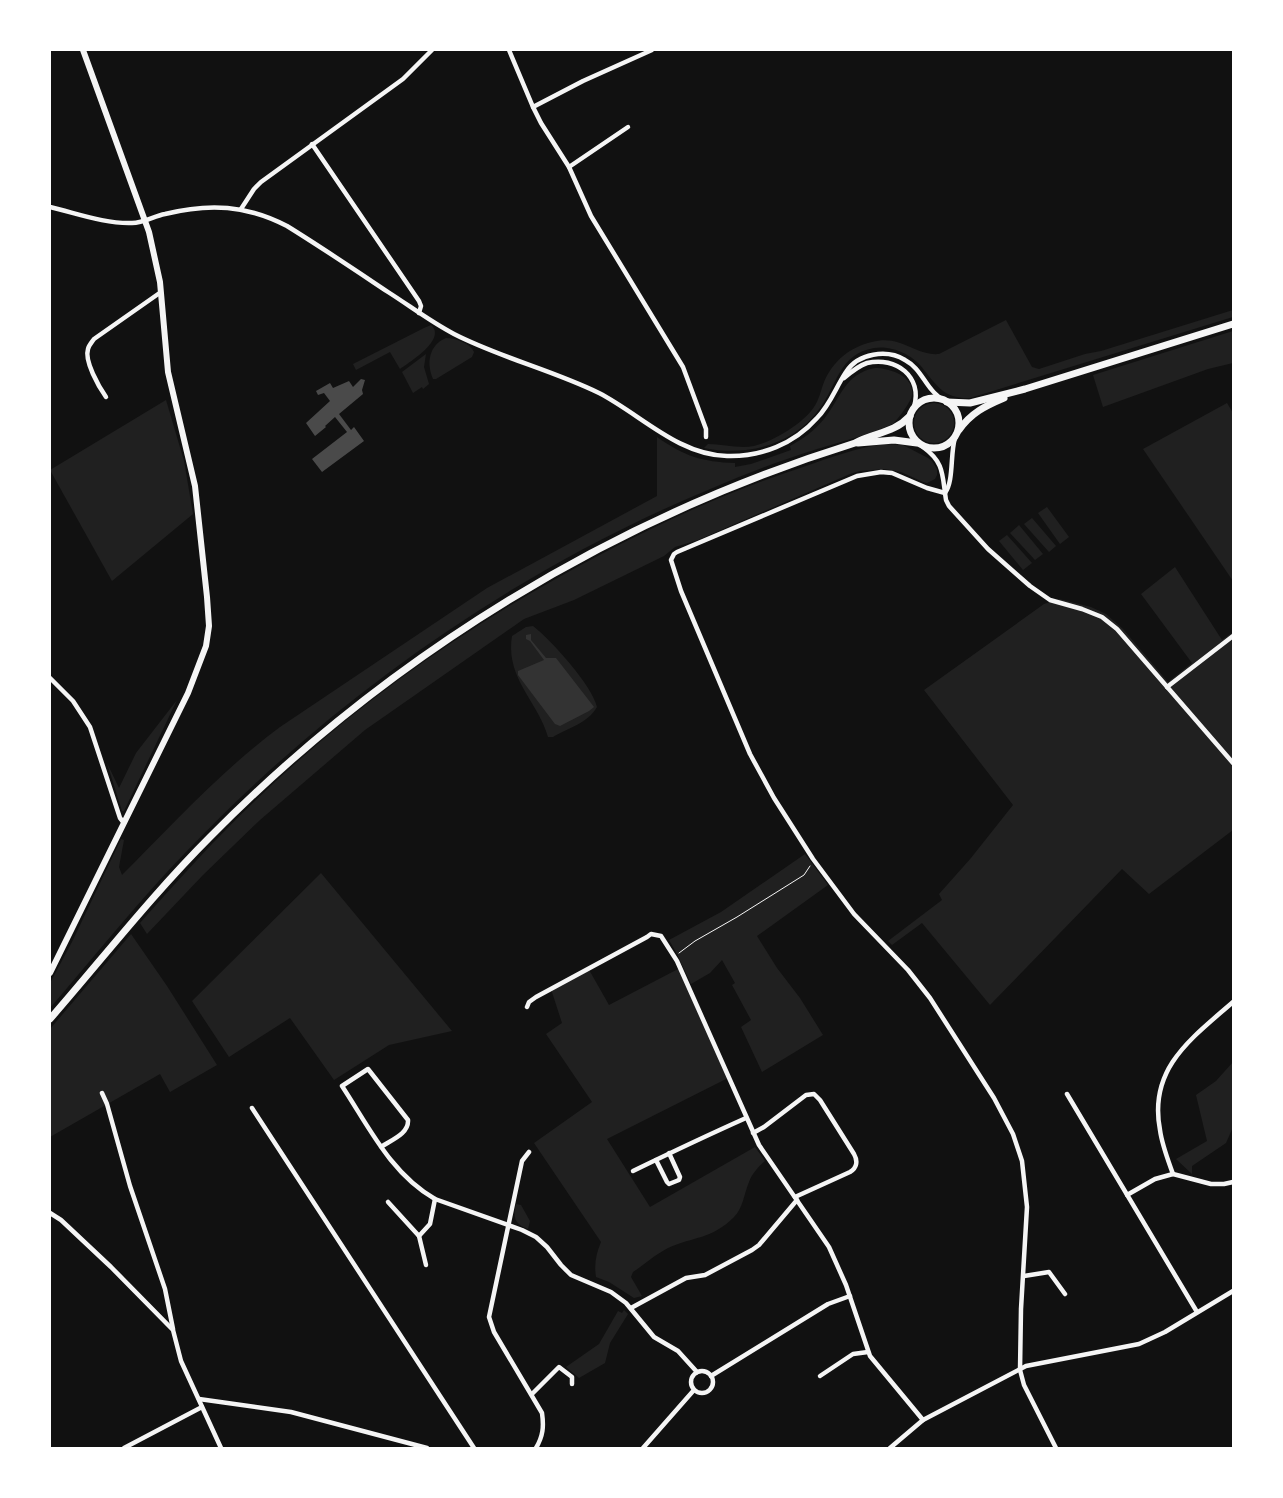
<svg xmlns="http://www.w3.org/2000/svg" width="1283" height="1498" font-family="Helvetica,sans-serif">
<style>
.green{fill:#202020}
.water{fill:#333}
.building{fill:#4a4a4a}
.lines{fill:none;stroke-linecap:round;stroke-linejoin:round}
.path{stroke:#f5f5f5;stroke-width:1}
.minor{stroke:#f5f5f5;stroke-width:4.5}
.secondary{stroke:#f5f5f5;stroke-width:6}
.primary{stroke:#f5f5f5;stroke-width:7}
</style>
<rect width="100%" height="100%" fill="#111"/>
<g class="green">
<path d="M1233 310V317L970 398C945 399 938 387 924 370 914 355 892 345 874 348 839 354 837 385 820 408 794 445 747 457 704 448L708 444C723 444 739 449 754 446 772 442 804 423 814 407 819 400 821 390 824 382 833 361 850 347 872 342 901 334 915 356 939 354L1006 320 1032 367 1039 369 1085 354 1101 351Z"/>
<path d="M431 325C447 339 410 362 400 369L390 352 356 370 353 364 424 328Z"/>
<polygon points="1233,331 1233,363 1208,369 1103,407 1093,375"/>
<path d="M446 338C455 338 470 343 474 352L472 357 436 379H433C426 363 429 345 446 338Z"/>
<polygon points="426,354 424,367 429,384 423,389 422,387 413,393 402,372"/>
<path d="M875 368C889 368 915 376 912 395 911 402 898 419 893 424 861 438 826 445 793 457 748 472 705 491 662 510 482 593 320 711 184 854 137 903 94 957 50 1008V983L72 942 121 839 124 840 119 867 122 875C173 824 222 770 280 727L487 588 657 496V437C684 456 702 462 735 463V467L751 464 791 450 790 446C803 439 814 431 824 419 841 398 844 374 875 368Z"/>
<polygon points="166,400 184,461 193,514 112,581 50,470"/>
<circle cx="934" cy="423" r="20"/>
<polygon points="1227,403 1233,413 1233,581 1143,449"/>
<path d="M884 444 903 445 928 458 932 461 937 469V475L935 479 927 483 923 482 901 472 885 469 860 471 850 474 698 540 675 547 664 556 574 600 524 619 365 730 260 820 203 875 147 934 140 923C178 880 216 838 258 798 385 676 536 580 696 508 732 492 769 478 806 466 831 457 857 448 884 444Z"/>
<polygon points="1047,507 1069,537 1060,544 1038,513"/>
<polygon points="1032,518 1056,546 1049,552 1024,524"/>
<polygon points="1019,525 1043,554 1035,560 1010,533"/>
<polygon points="1007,535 1032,563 1023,570 999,541"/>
<polygon points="1175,567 1222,640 1233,632 1233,830 1149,894 1122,869 990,1005 922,923 892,945 888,941 942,900 939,894 971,858 1013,805 924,690 1044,604 1059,599 1091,607 1106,614 1123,629 1168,682 1192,663 1141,594"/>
<path d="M533 626C551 640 592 685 597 707 588 723 568 728 553 737H548C538 701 505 678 512 636L526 627Z"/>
<polygon points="177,700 124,811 122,811 107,763 119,788 136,753"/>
<polygon points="805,854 828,885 757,936 777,968 800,998 823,1035 762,1072 741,1027 751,1020 732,985 735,983 722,960 710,973 691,984 677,954 669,940 721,912"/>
<polygon points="321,873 452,1031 389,1045 334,1080 290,1018 229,1057 192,1001"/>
<polygon points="131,934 167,986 217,1065 170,1092 160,1074 50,1137 50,1029"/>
<path d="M588 968 609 1005 680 968 728 1078 607 1139 650 1207 755 1147 765 1161C758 1167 752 1174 749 1182 744 1194 743 1208 734 1217 711 1240 694 1236 668 1248 656 1254 645 1264 633 1272L631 1277 642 1296 634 1298 609 1282 596 1277C594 1264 596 1254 601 1242L534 1143 592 1102 546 1034 562 1023 551 989Z"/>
<polygon points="1233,1062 1233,1127 1226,1143 1192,1166 1192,1174 1176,1159 1207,1141 1196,1095 1216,1081"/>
<path d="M516 1204 521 1205 530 1221 528 1229C514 1224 513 1217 516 1204Z"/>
<polygon points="624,1310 628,1314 610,1343 605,1363 579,1378 566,1367 599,1344 618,1311 622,1313"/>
</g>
<polygon class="water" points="531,634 531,640 546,658 556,658 594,707 589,711 560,726 555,724 518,675 518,671 544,660 530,641 526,639 526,635"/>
<polygon class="building" points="361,379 365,380 362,390 363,394 339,414 351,430 354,427 364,441 322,472 312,459 347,432 335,417 325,426 326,427 315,436 306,423 330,401 324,393 318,395 316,391 330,383 333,388 349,381 353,387"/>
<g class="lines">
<polyline class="path" points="679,953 695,941 737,917 804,875 810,866"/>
<g class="minor">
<polyline points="509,50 533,107 541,123 569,167 591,216 683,367 706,429 706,437"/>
<polyline points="533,107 583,81 652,50"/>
<polyline points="312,144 419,301 421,306 419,313"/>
<polyline points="569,167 628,127"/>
<path d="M50 207C76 213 105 224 132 223 144 223 154 216 165 214 209 203 247 205 287 226 321 247 355 270 388 292 410 306 431 322 454 334 501 358 552 370 599 393 640 414 678 455 727 456 761 457 794 444 817 418 830 405 836 387 846 372 858 353 887 349 905 360 918 367 922 378 931 389 934 393 938 396 942 400"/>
<polyline points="241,209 254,189 261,182 403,79 432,50"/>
<path d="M844 378C851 372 858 366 867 363 896 356 923 377 914 407"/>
<path d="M106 397C99 387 84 361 88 349 89 345 92 342 94 339L161 292"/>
<path d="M923 447C945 463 942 475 946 500L949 506 988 549 1030 586 1050 600 1082 609 1102 617 1117 629 1233 763"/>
<polyline points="945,493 927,488 892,473 881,472 857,476 677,552 674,554 671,560 681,591 750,754 774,798 813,859 854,914 908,970 930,998 994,1098 1013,1134 1022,1161 1027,1207 1021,1309 1020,1370 1024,1385 1056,1448"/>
<path d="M945 493C954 481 950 454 955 438"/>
<polyline points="50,678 73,701 90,727 120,818 124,823"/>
<polyline points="1167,687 1233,636"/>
<polyline points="527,1007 529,1002 536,997 647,937 651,934 661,936 677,961 759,1145 829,1247 846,1285 870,1356 923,1420"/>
<polyline points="102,1093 107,1104 130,1186 165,1289 173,1329"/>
<polyline points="1067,1094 1197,1312"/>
<polyline points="252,1108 474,1448"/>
<path d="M753 1133 764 1127 806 1095 814 1094 820 1100 854 1154C858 1161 857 1168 850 1172L795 1197"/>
<path d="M381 1147C391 1140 409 1134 408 1120L368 1069 342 1086C369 1127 391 1174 435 1199L522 1230 536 1237 547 1247 561 1265 571 1275 611 1292 626 1303 654 1337 678 1351 697 1372"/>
<path d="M529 1152 522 1161 489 1317 494 1332 542 1413C544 1427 543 1436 536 1448"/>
<polyline points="656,1160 667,1182 669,1184 679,1180 680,1177 669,1153"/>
<path d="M633 1171C670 1153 708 1135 746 1118"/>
<path d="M1173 1174C1168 1160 1162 1145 1160 1130 1148 1068 1192 1038 1233 1002"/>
<polyline points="1127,1195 1155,1179 1173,1174 1211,1184 1224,1184 1233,1182"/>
<polyline points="388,1202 419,1236 426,1265"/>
<polyline points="50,1213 61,1220 111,1267 173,1330 181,1361 221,1448"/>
<polyline points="419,1236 430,1224 435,1199"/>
<polyline points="1024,1276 1049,1272 1065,1294"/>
<polyline points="631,1308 686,1278 705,1275 752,1250 759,1245 797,1200"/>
<circle cx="702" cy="1382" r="11"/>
<polyline points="711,1376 828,1304 850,1296"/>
<polyline points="820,1376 853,1354 868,1352"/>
<polyline points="532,1394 559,1367 572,1377 572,1384"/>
<polyline points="199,1399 291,1412 427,1448"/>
<polyline points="124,1448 202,1407"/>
<polyline points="643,1448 694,1390"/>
<polyline points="890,1448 923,1420 1026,1366 1139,1344 1165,1332 1233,1291"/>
</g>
<polyline class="secondary" points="50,973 188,693 206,646 209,626 207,597 195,486 168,372 160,282 149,232 83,50"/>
<g class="primary">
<circle cx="934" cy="423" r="25"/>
<polyline points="947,402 970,403 1025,389 1233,324"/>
<path d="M959 430C971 413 985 406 1004 398"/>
<polyline points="858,443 894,440 917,443"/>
<path d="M50 1019C103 958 153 894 210 837 390 655 611 519 855 443 875 432 893 434 910 416"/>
</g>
</g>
<rect width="1283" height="1498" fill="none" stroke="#ffffff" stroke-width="102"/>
</svg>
